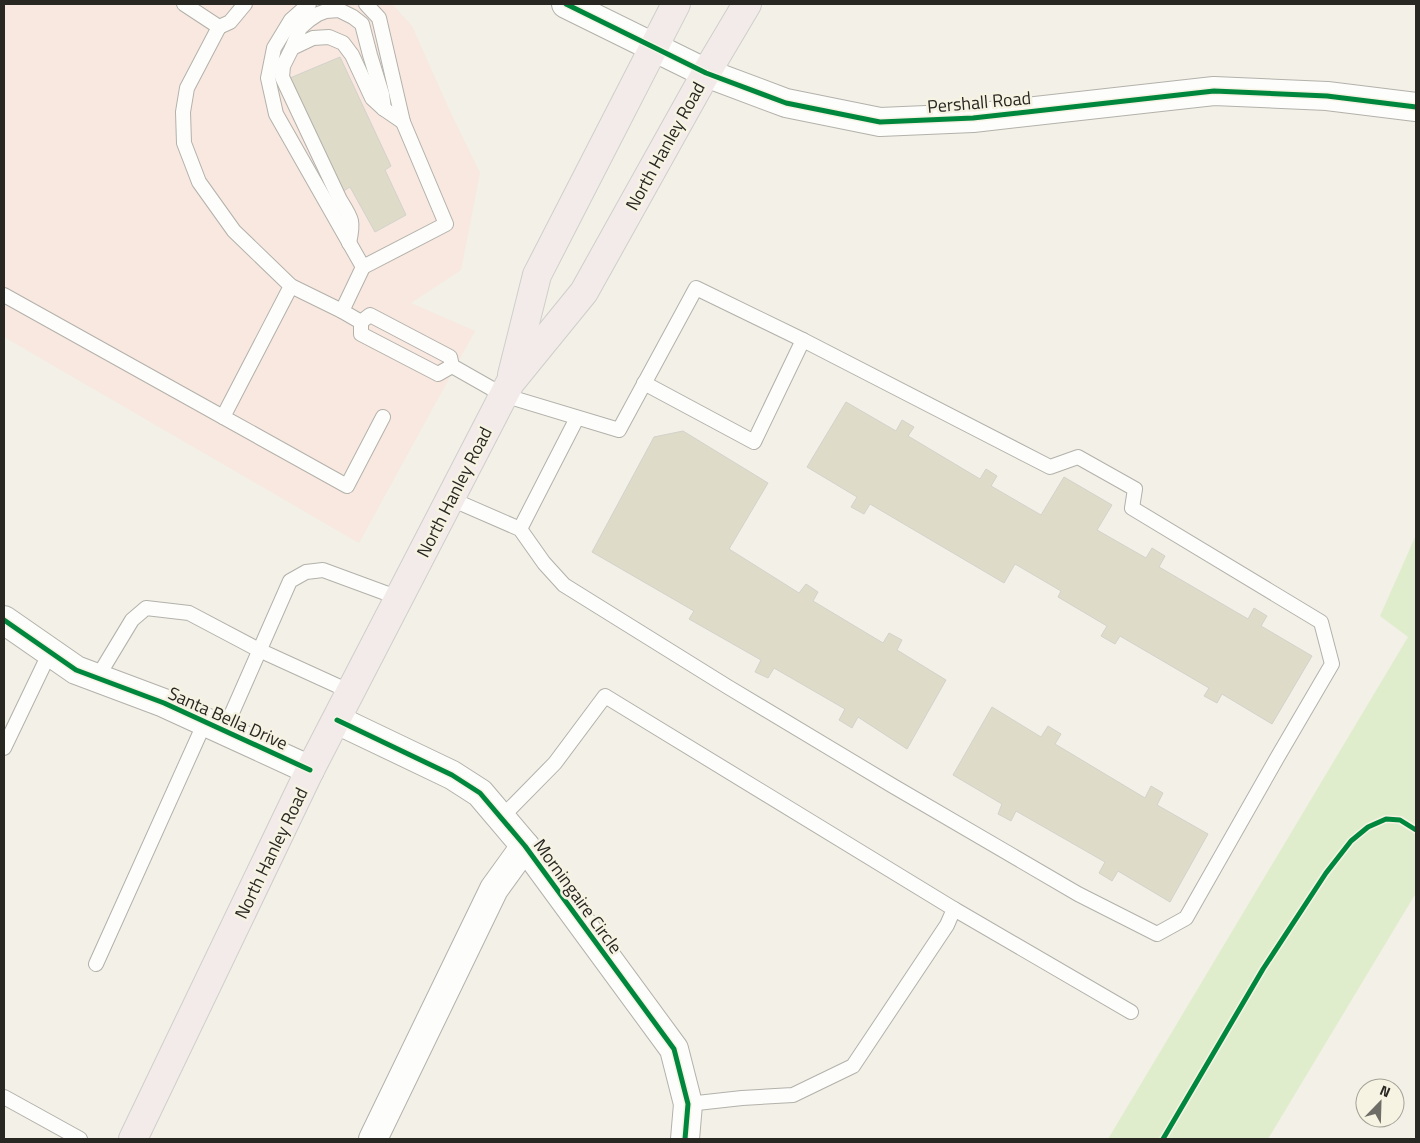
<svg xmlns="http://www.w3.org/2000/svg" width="1420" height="1143" font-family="'Titillium Web',sans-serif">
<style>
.commercial{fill:#f8e8e0}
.green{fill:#e0edcd}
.building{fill:#dedbc8;stroke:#d3d2cb}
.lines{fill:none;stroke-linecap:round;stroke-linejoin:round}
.lane-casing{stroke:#b3b1aa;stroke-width:16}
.street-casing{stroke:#b3b1aa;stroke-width:30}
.secondary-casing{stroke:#b3b1aa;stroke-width:30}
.primary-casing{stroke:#cfceca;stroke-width:30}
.lane{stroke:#fdfdfb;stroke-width:14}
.street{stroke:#fdfdfb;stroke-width:28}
.secondary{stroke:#fdfdfb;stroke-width:28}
.primary{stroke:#f3ebea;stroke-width:28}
.cycleway-casing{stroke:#f6f3e3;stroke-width:8}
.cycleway{stroke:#00873e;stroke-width:5}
.labels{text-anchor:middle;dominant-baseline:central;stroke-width:5;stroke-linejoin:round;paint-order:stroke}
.street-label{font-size:18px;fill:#282722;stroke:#f6f3e3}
</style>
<rect width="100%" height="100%" fill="#f2f0e7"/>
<polygon class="commercial" points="4,4 392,4 412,26 448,107 480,173 461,270 411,303 475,331 359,543 4,337"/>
<polygon class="green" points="1416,535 1416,893 1268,1139 1108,1139 1408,637 1380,616"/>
<g class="building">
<polygon points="340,57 391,166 385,170 406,215 375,232 350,187 342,192 290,78"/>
<polygon points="846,402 896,431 902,420 914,427 908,436 980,479 986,469 997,476 991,486 1041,515 1064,477 1112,505 1097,530 1146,558 1152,548 1165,556 1159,567 1248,619 1254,608 1267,616 1261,626 1312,656 1272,724 1222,694 1217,703 1204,696 1209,688 1120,636 1115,644 1101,636 1107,626 1058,597 1061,591 1015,564 1004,583 870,504 864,514 851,507 857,497 807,467"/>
<polygon points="683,431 768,483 729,549 799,593 806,584 818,592 813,601 883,643 889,633 902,640 897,650 946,680 907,749 858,717 852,728 839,720 845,709 774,668 768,678 755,672 761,660 689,619 694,611 592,552 654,437"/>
<polygon points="992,707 1041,737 1048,726 1061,734 1055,744 1145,798 1151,786 1163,793 1157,805 1208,834 1170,902 1118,871 1112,881 1099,873 1105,862 1016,811 1011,821 998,814 1002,804 953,775"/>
</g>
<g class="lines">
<defs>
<g id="lane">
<polyline points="184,4 219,27 230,22 245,4"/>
<polyline points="309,4 291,20 274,48 268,78 276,114 363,267"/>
<polyline points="219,27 187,88 183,112 184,143 199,182 234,231 291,286 342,311 361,322"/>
<polyline points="292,48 300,28 309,20 318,14 326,11 339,10 353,17 362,24 370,55 382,94 384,109"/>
<path d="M349 243C354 221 352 219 340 200L282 77 283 66 292 48 313 38 329 37 343 43 352 55 372 98 384 109 403 122"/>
<polyline points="291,286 223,417 347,486 383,417"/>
<polyline points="4,295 223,417"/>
<polyline points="342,311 363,267 446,224 403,122 379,18 366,4"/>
<polyline points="361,322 370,315 450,357 452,366 503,395 619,430 696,288 803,340 1050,467 1078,457 1135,489 1132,508 1321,622 1332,664 1277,758 1186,918 1157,934 1078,894 893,786 728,687 564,585 544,563 520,529 451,499"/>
<polyline points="361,322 361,334 438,374 452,366"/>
<polyline points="644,383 754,442 803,340"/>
<polyline points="520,529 577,418"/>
<polyline points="97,678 132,620 146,608 189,613 259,650 351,692"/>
<polyline points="224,731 290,581 306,572 323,570 399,598"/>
<polyline points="4,748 50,652"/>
<polyline points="501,818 555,763 605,696 954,909 947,925 853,1066 793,1095 742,1098 688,1104"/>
<polyline points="954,909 1131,1012"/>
<polyline points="96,964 205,722"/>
<polyline points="4,1097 80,1139"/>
</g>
<g id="street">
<polyline points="4,620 76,670 164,703 310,770"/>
<polyline points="337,720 452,775 480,793 525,846 674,1049 688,1104 685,1139"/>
<polyline points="373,1139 494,889 525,846"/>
</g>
<polyline id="secondary" points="566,4 706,73 786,103 880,122 973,118 1214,91 1327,96 1416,107"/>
<g id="primary">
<polyline points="512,375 537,275 676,4"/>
<polyline points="133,1139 310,770 510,383 584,292 706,73 747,4"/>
</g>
</defs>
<use href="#lane" class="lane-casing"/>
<use href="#street" class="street-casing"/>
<use href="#secondary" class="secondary-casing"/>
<use href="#primary" class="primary-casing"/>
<use href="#lane" class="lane"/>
<use href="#street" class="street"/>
<use href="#secondary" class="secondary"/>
<use href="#primary" class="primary"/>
<defs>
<g id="cycleway">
<polyline points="566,4 706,73 786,103 880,122 973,118 1214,91 1327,96 1416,107"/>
<polyline points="4,620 76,670 164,703 310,770"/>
<polyline points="337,720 452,775 480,793 525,846 674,1049 688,1104 685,1139"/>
<polyline points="1163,1139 1263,969 1326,873 1351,841 1368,827 1386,819 1400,820 1416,830"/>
</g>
</defs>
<use href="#cycleway" class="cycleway-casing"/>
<use href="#cycleway" class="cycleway"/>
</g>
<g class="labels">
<g class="street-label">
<text transform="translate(979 102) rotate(-5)">Pershall Road</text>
<text transform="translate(665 146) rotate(-61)">North Hanley Road</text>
<text transform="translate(454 492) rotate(-63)">North Hanley Road</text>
<text transform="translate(228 718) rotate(24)">Santa Bella Drive</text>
<text transform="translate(271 853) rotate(-64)">North Hanley Road</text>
<text transform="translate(578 896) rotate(54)">Morningaire Circle</text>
</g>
</g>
<rect width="1420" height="1143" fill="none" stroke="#282722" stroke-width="10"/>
<g transform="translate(1380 1103) rotate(23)"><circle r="24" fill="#f6f3e3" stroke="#a4a196"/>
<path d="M0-4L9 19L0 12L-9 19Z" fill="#6f6d67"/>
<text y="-8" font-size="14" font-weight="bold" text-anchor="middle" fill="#282722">N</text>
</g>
</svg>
